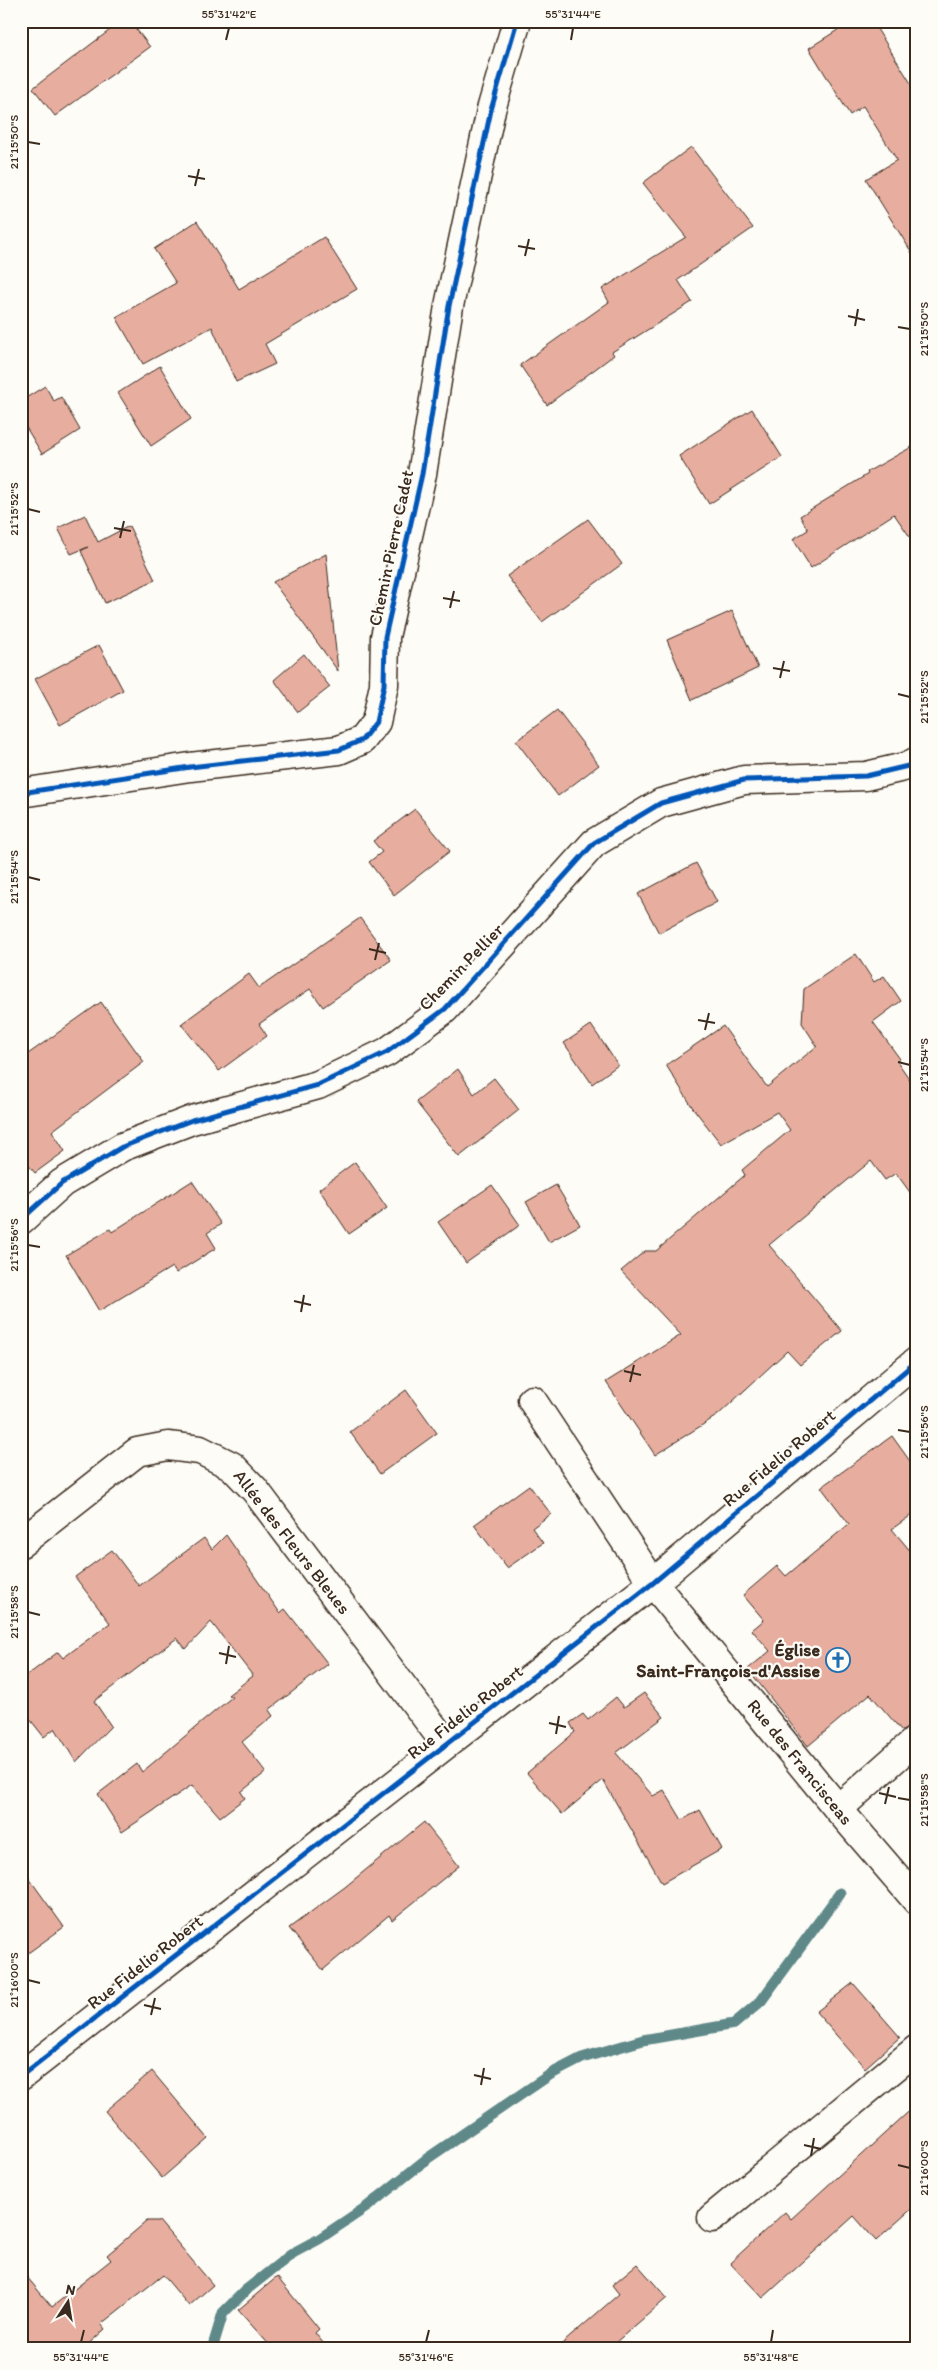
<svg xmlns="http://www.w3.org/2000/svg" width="938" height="2370" font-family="Itim,sans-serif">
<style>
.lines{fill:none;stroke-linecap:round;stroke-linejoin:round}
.stream{stroke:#5e8888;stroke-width:11}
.building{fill:#e7aea0;stroke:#3b2a1e}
.minor-casing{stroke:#3b2a1e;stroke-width:31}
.minor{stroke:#fdfcf7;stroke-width:28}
.cycleway-casing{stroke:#fdfcf7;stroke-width:8}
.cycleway{stroke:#0057b8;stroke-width:5}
.ticks{fill:none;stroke:#3b2a1e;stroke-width:2}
.labels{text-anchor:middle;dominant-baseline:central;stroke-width:4.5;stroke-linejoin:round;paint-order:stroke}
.street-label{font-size:18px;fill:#3b2a1e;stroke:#fdfcf7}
.poi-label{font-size:18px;font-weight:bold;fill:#3b2a1e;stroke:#fdfcf7;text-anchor:end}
.neatline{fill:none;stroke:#3b2a1e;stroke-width:2}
.ticks-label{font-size:12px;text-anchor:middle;fill:#3b2a1e}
</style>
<rect width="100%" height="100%" fill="#fdfcf7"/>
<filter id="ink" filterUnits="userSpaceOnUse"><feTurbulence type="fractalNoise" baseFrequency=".02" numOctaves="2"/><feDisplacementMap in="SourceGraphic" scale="10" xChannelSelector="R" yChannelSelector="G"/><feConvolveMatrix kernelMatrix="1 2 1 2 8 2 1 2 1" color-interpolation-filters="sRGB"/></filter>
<g filter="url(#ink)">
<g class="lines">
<polyline class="stream" points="212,2349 223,2313 246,2290 293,2253 319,2239 368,2206 428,2158 551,2074 582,2058 643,2040 734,2024 761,2001 840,1893"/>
</g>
<g class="building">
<polygon points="122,21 130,21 150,47 55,116 33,88"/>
<polygon points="852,21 872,21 917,93 917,261 866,179 897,160 863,106 850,115 809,48"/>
<polygon points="691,147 753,228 678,280 692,302 612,352 614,355 547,405 520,365 609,302 602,289 686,237 643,183"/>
<polygon points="197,221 239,289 324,237 357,289 265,344 275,364 236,382 212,327 143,364 116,317 176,283 154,249"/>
<polygon points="160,366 191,419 151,446 118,393"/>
<polygon points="45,386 54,401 61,397 80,430 42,454 21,419 21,401"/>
<polygon points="752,409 782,457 709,504 679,456"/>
<polygon points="917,444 917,547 894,514 811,568 793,539 808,530 800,516 868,474 867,472"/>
<polygon points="85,515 98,542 129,526 155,580 105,603 81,551 88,547 71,554 58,528"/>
<polygon points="588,519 622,564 542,622 507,576"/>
<polygon points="326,554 338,671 273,582"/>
<polygon points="732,611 758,668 692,700 667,640"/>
<polygon points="99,645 123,690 60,725 35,679"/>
<polygon points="304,654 330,687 298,712 274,680"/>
<polygon points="557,710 599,765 558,796 516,741"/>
<polygon points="415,809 450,851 394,895 369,862 382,852 373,841"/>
<polygon points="696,863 717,902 659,933 638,894"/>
<polygon points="360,918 391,960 323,1007 310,989 259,1024 267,1036 219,1071 181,1024 249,974 259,988"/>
<polygon points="856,954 874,982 884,976 901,1001 873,1022 900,1059 897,1061 917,1090 917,1202 896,1173 885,1180 871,1161 769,1245 842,1331 800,1365 787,1351 718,1415 655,1455 606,1382 681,1335 621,1271 645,1251 656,1251 745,1175 742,1170 790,1130 777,1112 721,1144 693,1108 666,1065 723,1026 767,1087 817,1046 802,1023 804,989"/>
<polygon points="101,1002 144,1062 52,1131 65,1151 35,1173 21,1156 21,1059"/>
<polygon points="591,1025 618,1065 592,1084 564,1043"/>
<polygon points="458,1069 474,1094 494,1078 519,1110 459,1157 416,1102"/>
<polygon points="355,1162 387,1208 349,1234 319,1189"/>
<polygon points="192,1181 221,1224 207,1233 216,1248 176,1273 172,1267 99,1311 66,1255 110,1229 112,1232"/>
<polygon points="492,1185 520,1225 466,1263 438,1222"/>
<polygon points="556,1185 580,1225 549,1242 526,1202"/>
<polygon points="406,1390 437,1433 380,1474 350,1432"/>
<polygon points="892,1436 917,1471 917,1511 892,1529 917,1559 917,1724 902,1731 870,1694 808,1746 748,1669 770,1651 752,1630 764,1620 743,1595 777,1566 786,1576 849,1524 821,1487"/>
<polygon points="529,1485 551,1514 532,1528 543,1543 507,1568 474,1525"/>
<polygon points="226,1535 280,1613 285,1609 328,1664 269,1710 273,1716 242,1742 266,1772 241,1792 245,1798 220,1817 192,1785 122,1832 98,1794 137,1764 142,1772 232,1697 228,1695 253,1676 211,1622 186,1649 177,1638 94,1701 111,1726 76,1762 55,1728 44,1737 21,1708 21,1680 58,1652 63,1658 110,1623 75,1577 112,1550 139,1586 204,1538 212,1549"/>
<polygon points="644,1693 664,1717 616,1753 653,1796 664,1790 682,1820 700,1810 722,1849 662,1883 603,1780 562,1814 527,1773 575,1732 570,1723 583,1714 588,1720 616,1697 624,1707"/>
<polygon points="424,1822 459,1866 392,1920 389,1915 323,1970 289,1928 345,1887"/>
<polygon points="21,1867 64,1927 21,1958"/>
<polygon points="853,1983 900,2037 865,2068 816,2012"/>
<polygon points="152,2071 208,2138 162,2178 105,2111"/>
<polygon points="917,2104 917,2204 876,2241 854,2216 763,2298 730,2263 785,2212 791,2219"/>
<polygon points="147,2221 159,2221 213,2285 189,2306 163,2275 101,2324 105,2329 83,2349 21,2349 21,2270 52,2307 111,2260 107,2255"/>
<polygon points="637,2264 667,2298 608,2349 556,2349 619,2294 612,2285"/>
<polygon points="277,2277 319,2329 315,2333 328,2349 273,2349 238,2310"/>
</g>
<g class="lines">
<defs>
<g id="minor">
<polyline points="21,793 190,767 339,750 362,740 376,722 384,685 385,637 422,474 449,306 491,110 517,21"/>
<polyline points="21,1220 62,1183 122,1147 192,1120 318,1085 387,1052 445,1009 594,843 661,803 744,780 866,776 908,766 917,761"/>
<polyline points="532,1400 653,1583 838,1809 917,1901"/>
<polyline points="21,1543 137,1452 168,1446 200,1450 232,1466 255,1490 446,1744"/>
<polyline points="838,1809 917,1739"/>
<polyline points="21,2076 653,1583 917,1361"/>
<polyline points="712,2218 917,2049"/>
</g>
</defs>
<use href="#minor" class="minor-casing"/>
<use href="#minor" class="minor"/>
<defs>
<g id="cycleway">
<polyline points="21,793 190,767 339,750 362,740 376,722 384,685 385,637 422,474 449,306 491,110 517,21"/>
<polyline points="21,1220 62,1183 122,1147 192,1120 318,1085 387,1052 445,1009 594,843 661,803 744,780 866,776 908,766 917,761"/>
<polyline points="21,2076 653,1583 917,1361"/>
</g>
</defs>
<use href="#cycleway" class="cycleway-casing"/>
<use href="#cycleway" class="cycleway"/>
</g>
</g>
<path class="ticks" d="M226 40 229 28M571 40 573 28M28 142 40 144M188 176 205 179M195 186 199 169M518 246 535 249M525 256 529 239M848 316 865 320M855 326 858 309M898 327 910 329M28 509 40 512M114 528 131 531M120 538 124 521M443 598 460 601M450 608 454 591M773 668 790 671M780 678 784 661M898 694 910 697M28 877 40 880M369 949 386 953M375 960 379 943M698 1020 715 1023M705 1030 709 1013M898 1062 910 1065M28 1245 40 1247M294 1301 311 1305M301 1312 304 1295M624 1371 641 1375M630 1382 634 1365M898 1430 910 1432M28 1612 40 1615M219 1653 236 1657M226 1664 229 1646M549 1723 566 1727M556 1734 559 1716M879 1793 896 1797M898 1798 910 1800M885 1804 889 1787M28 1980 40 1983M144 2005 161 2009M151 2015 155 1998M474 2075 491 2079M481 2085 484 2068M804 2145 821 2149M811 2156 814 2138M898 2165 910 2168M81 2342 84 2330M426 2342 429 2330M771 2342 773 2330"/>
<defs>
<symbol id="church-ring" viewBox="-11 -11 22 22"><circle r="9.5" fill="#fdfcf7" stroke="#1f6fb2" stroke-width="1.5"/><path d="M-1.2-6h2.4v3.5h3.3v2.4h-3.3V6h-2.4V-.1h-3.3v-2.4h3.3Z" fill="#1f6fb2"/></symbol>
</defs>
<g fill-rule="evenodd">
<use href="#church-ring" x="824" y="1646" width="28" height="28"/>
</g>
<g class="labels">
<g class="street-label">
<text transform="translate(391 548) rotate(-78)">Chemin Pierre Cadet</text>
<text transform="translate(461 967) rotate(-46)">Chemin Pellier</text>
<text transform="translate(779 1458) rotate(-40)">Rue Fidelio Robert</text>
<text transform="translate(292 1542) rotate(52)">Allée des Fleurs Bleues</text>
<text transform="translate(465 1712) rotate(-38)">Rue Fidelio Robert</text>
<text transform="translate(800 1762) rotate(51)">Rue des Francisceas</text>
<text transform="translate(145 1962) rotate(-38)">Rue Fidelio Robert</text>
</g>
<g class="poi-label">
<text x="820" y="1650">Église<tspan x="820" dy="21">Saint-François-d'Assise</tspan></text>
</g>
</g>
<rect width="938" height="2370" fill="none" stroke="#fdfcf7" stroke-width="55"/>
<g transform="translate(68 2302) rotate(12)" stroke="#fdfcf7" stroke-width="4" paint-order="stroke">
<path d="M0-4L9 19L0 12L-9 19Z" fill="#3b2a1e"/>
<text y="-8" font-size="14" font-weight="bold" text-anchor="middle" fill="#3b2a1e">N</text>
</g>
<rect x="28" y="28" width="882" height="2314" class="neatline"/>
<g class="ticks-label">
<text x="229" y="18">55°31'42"E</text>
<text x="573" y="18">55°31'44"E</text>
<text transform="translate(14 142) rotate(-90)" y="4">21°15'50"S</text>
<text transform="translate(924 329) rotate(-90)" y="4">21°15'50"S</text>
<text transform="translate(14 509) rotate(-90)" y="4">21°15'52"S</text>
<text transform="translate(924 697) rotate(-90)" y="4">21°15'52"S</text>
<text transform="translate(14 877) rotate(-90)" y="4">21°15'54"S</text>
<text transform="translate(924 1065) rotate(-90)" y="4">21°15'54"S</text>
<text transform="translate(14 1245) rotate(-90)" y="4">21°15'56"S</text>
<text transform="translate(924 1432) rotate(-90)" y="4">21°15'56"S</text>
<text transform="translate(14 1612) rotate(-90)" y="4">21°15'58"S</text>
<text transform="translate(924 1800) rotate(-90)" y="4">21°15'58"S</text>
<text transform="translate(14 1980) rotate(-90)" y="4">21°16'00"S</text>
<text transform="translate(924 2168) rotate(-90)" y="4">21°16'00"S</text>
<text x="81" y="2361">55°31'44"E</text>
<text x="426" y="2361">55°31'46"E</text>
<text x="771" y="2361">55°31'48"E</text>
</g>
</svg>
